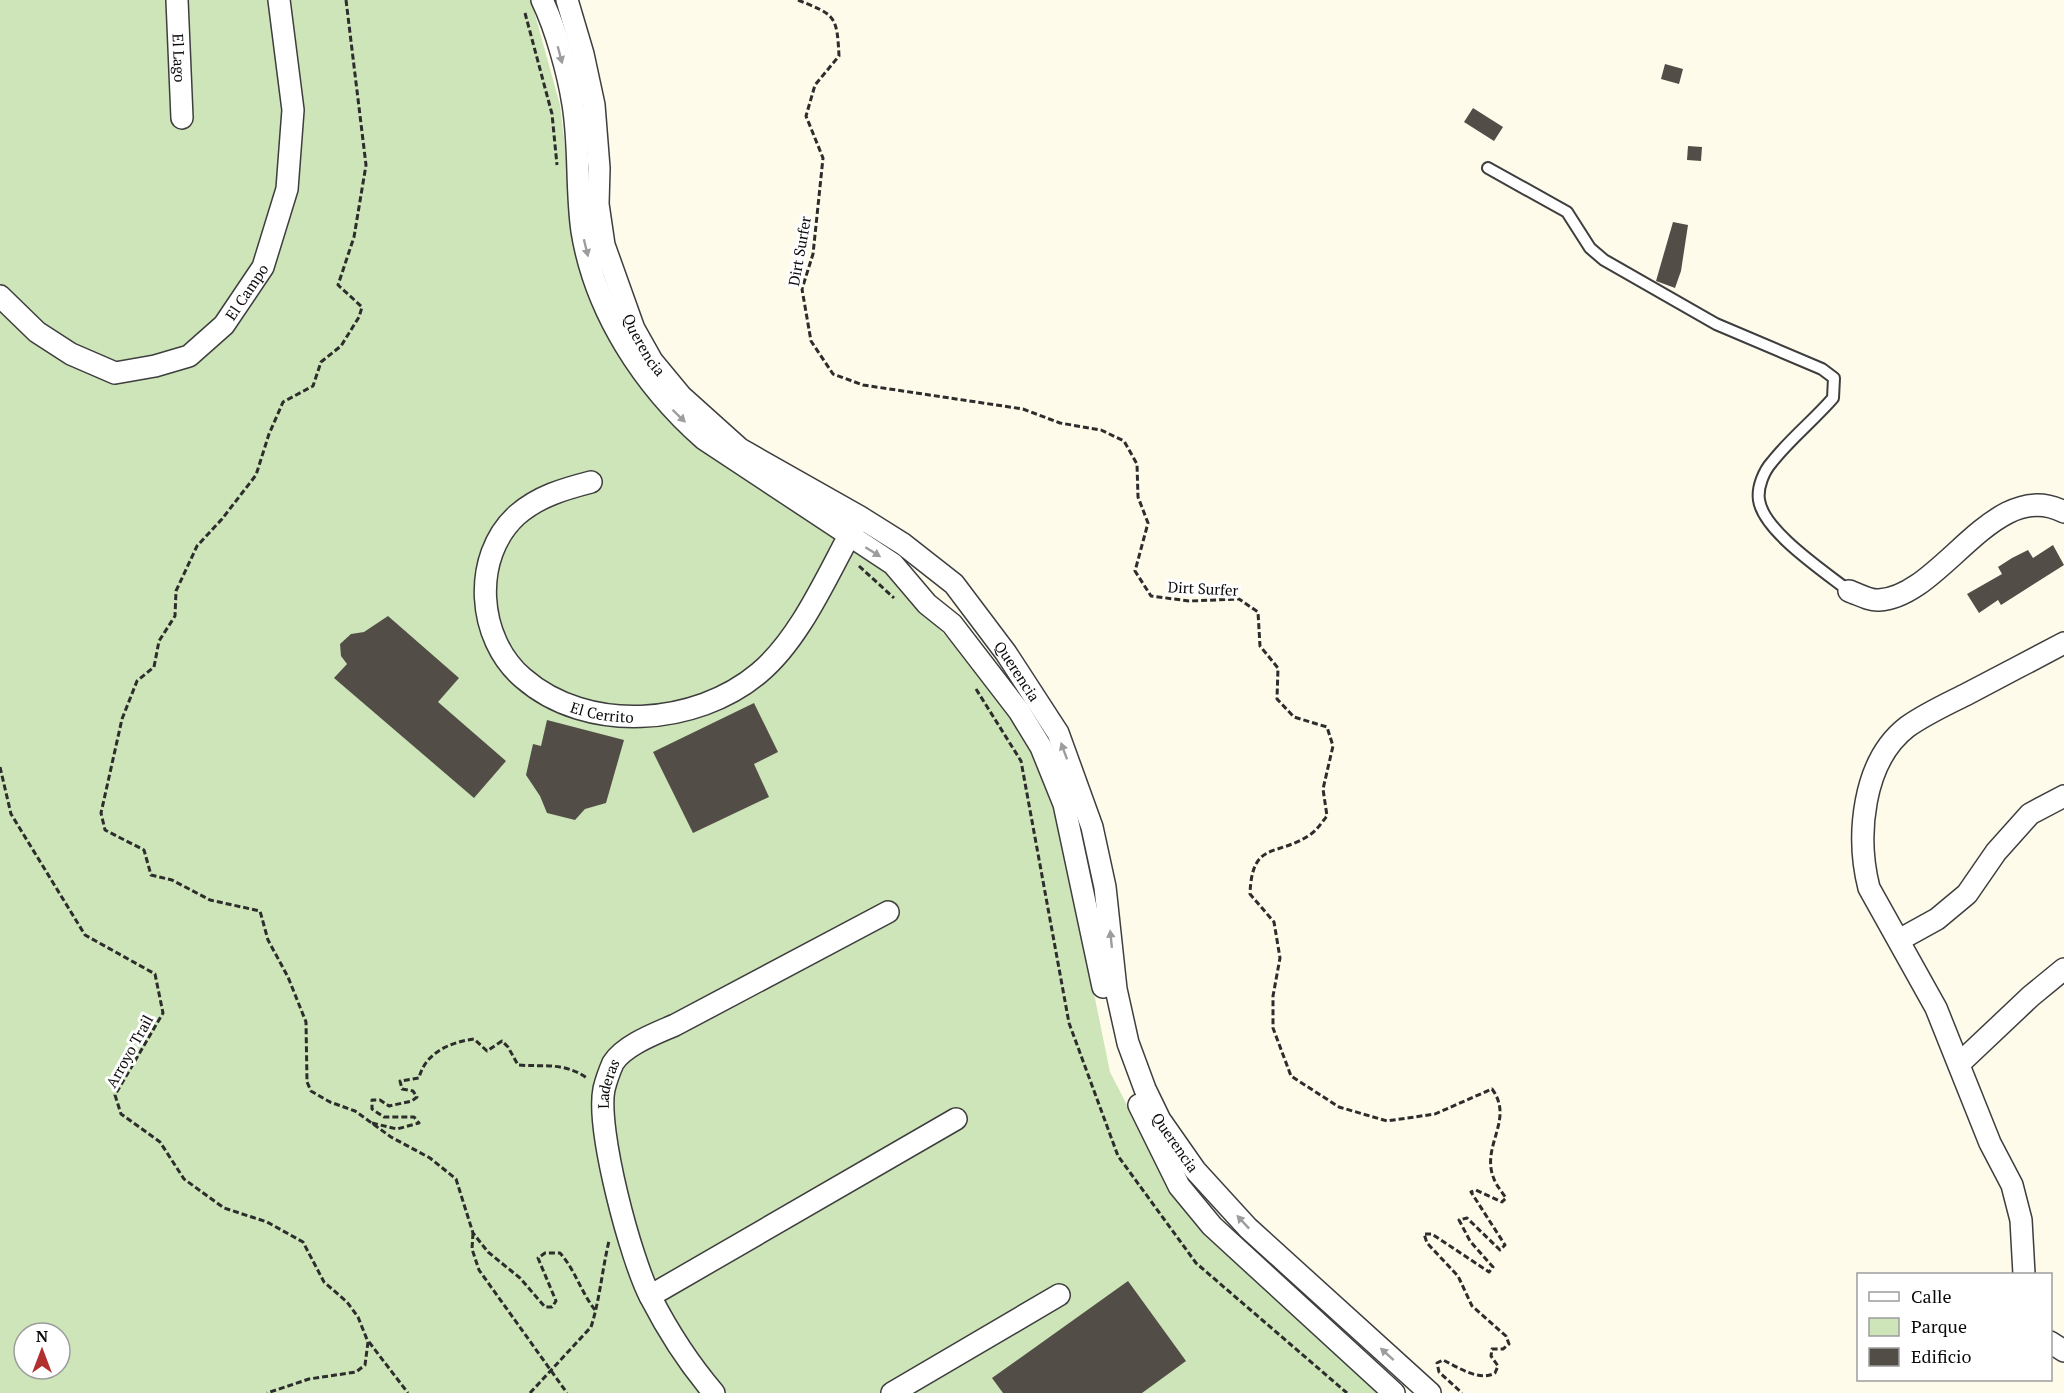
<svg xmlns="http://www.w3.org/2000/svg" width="2064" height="1393" font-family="'PT Serif',serif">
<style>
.green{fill:#cde5b8;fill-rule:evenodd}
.building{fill:#534d48}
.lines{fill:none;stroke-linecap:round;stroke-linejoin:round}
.lane-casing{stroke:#3e3e3e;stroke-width:14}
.street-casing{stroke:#3e3e3e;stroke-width:24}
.path{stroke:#2d2d2d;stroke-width:3;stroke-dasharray:6 3;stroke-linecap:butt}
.lane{stroke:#fff;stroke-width:10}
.street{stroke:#fff;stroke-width:21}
.path-bridge{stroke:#2d2d2d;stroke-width:3;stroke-dasharray:6 3;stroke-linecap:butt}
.oneway{fill:#9d9d9d}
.labels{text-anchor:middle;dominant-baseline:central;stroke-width:6;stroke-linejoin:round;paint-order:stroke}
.street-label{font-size:15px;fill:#0b0b0b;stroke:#fff}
</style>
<rect width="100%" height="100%" fill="#fefbeb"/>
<path class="green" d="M0 0H531L560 105 575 230 615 335 879 565 975 667 1030 745 1059 822 1110 1072 1168 1185 1385 1393H0ZM24 1333H60V1369H24Z"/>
<g class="building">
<polygon points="1665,64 1683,69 1679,84 1661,79"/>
<polygon points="1473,108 1503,127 1494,141 1464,122"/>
<polygon points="1688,146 1702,147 1701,161 1687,160"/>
<polygon points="1673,222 1688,225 1681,271 1675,288 1656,281"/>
<polygon points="2053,545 2064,565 2001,605 1998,600 1979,613 1967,594 2002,574 1998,567 2012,558 2028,550 2033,558"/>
<polygon points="388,616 459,678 438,702 506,761 474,798 334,678 347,664 341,656 340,644 351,634 364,632"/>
<polygon points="754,703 778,752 754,764 769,797 693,833 653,752"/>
<polygon points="547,720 624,740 606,803 585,809 575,820 547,813 540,796 526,775 533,744 541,746"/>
<polygon points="1128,1281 1186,1361 1142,1393 1003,1393 992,1378"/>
</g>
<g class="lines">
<defs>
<path id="lane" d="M1488 168 1567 212 1590 248 1604 260 1716 324 1822 369 1834 378 1833 398C1814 420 1790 439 1772 462 1764 471 1757 487 1759 500 1763 531 1825 572 1849 591"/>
<g id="street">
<path id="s1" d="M177 0 182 118"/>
<path d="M542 0C556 29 568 73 573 104 580 146 576 189 582 231 595 312 644 386 704 439L893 564 927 604 952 624 1019 711 1041 747 1064 804 1103 987"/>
<path id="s2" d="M567 0 583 54 594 105 599 168 598 204 604 245 634 329 652 361 681 396 740 449 860 517 903 544 954 584 1006 653 1058 733 1092 827 1105 887 1116 989 1128 1043 1145 1089 1160 1120 1195 1170 1248 1228 1430 1393"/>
<path id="s3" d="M0 296 37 332 71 354 115 373 155 366 189 356 224 325 263 267 287 189 293 110 279 0"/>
<path id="s4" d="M591 482C564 489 539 496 517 515 471 557 477 639 523 678 587 734 696 726 759 673 801 638 828 573 855 525"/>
<path d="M1849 591C1858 594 1870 601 1879 600 1942 597 1994 475 2064 512"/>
<polyline points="1899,940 1937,919 1967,894 1996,852 2030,814 2064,796"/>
<polyline points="1959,1064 2031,996 2064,969"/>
<polyline points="1139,1105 1179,1186 1212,1226 1394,1393"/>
<path d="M2024 1274 2021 1220 2012 1185 1990 1143 1936 1008 1869 888C1856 837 1862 762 1907 727 1925 714 1947 704 1967 694 1999 677 2032 660 2064 643"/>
<polyline points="650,1296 956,1119"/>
<polyline points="2050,1342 2064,1351"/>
<path id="s5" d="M714 1393C690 1365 668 1331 651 1298 631 1261 596 1129 604 1089 606 1081 610 1070 613 1063 624 1045 657 1033 675 1025L888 912"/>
<polyline points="892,1393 1059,1295"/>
</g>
</defs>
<use href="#lane" class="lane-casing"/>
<use href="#street" class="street-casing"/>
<g class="path">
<path d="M346 0 366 165 354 237 338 285 362 307 359 317 341 346 321 362 313 386 283 402 269 434 256 475 222 519 197 546 176 591 175 616 159 641 154 667 137 681 122 719 101 813 105 830 144 850 151 875 172 880 210 900 260 911 268 940 288 977 306 1022 307 1082 311 1091 330 1102 355 1111 391 1137 430 1158 456 1179 473 1233 488 1252 520 1278 545 1307H552L556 1301 538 1258 545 1253H560C576 1271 581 1293 596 1311"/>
<path d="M798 0C835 15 837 15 839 56L815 85 806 116 823 158 813 254 802 289 811 341 833 374 863 385 1023 409 1060 423 1101 430 1124 441 1137 464 1138 497 1148 523 1135 571 1151 596 1189 601 1239 599 1258 612 1260 646 1278 668 1277 699 1294 717 1327 727 1333 746 1323 789 1327 816C1322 822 1317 830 1311 834 1277 858 1252 839 1250 894L1274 922 1280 958 1273 996V1028L1291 1076 1339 1107 1387 1121 1435 1114 1492 1089C1515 1120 1480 1146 1494 1179 1496 1185 1502 1192 1506 1198L1502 1202 1476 1190 1471 1192 1505 1245 1500 1250 1467 1218 1459 1220 1470 1241 1493 1267 1489 1272 1432 1234H1424L1427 1243 1458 1276 1472 1306 1506 1336 1509 1344 1503 1349H1492L1491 1356 1498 1366 1495 1373C1479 1382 1458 1367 1443 1360L1437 1363 1439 1372 1462 1393"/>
<polyline points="525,13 552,114 557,165"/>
<polyline points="859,566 894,598"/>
<polyline points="976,689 1021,761 1069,1023 1118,1156 1196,1263 1347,1393"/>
<polyline points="0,767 11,814 85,935 155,974 163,1013 115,1095 121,1114 160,1142 184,1179 224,1208 267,1222 303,1242 324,1282 347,1302 358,1317 368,1342 365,1365 356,1372 309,1379 267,1393"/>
<path d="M372 1123 397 1129 419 1123 414 1117H384L372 1109V1100H380L389 1106 412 1101 417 1097 413 1091 402 1089 400 1081 419 1078C425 1053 450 1042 474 1039L487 1051 502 1041 508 1047 518 1065C544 1067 564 1062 587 1078"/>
<polyline points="473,1233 472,1249 479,1270 567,1393"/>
<path d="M591 1327C600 1299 602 1270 609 1241"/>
<polyline points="369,1342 408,1393"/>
</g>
<use href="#lane" class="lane"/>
<use href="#street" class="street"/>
<polyline class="path-bridge" points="530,1393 591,1327"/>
</g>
<defs><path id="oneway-solid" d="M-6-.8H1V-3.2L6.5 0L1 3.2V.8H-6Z" transform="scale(1.5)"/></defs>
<g class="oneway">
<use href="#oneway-solid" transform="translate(560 55) rotate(75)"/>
<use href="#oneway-solid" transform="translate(586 248) rotate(76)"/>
<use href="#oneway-solid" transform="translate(679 416) rotate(44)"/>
<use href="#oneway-solid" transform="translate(873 552) rotate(32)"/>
<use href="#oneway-solid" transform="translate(1064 751) rotate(-110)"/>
<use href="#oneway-solid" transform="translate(1111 939) rotate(-96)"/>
<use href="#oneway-solid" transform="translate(1243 1222) rotate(-133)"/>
<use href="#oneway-solid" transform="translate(1387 1354) rotate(-138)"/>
</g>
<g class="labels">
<g class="street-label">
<text stroke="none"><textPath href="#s1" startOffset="58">El Lago</textPath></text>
<text transform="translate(799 251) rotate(-80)">Dirt Surfer</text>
<text stroke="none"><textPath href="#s3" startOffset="303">El Campo</textPath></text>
<text stroke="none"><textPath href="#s2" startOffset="357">Querencia</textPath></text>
<text transform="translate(1203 588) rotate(3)">Dirt Surfer</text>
<text stroke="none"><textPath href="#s2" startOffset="861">Querencia</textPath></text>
<text stroke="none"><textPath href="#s4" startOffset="352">El Cerrito</textPath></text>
<text transform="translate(129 1051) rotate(-61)">Arroyo Trail</text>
<text stroke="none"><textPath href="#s5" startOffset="336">Laderas</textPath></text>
<text stroke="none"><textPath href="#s2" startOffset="1365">Querencia</textPath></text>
</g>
</g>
<rect x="1857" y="1273" width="195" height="108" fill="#ffffff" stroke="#9d9d9d" stroke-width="1.5"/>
<rect x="1869" y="1292" width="30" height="9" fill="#ffffff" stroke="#9d9d9d" stroke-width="1.5"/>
<text x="1911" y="1303" font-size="18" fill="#0b0b0b">Calle</text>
<rect x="1869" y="1318" width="30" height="18" fill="#cde5b8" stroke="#9d9d9d" stroke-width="1.5"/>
<text x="1911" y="1333" font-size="18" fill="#0b0b0b">Parque</text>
<rect x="1869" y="1348" width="30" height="18" fill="#534d48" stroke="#9d9d9d" stroke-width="1.5"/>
<text x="1911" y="1363" font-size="18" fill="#0b0b0b">Edificio</text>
<g transform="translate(42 1351)"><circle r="28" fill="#ffffff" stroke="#9d9d9d" stroke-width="1.5"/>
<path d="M0-4.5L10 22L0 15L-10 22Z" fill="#b12f2e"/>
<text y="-9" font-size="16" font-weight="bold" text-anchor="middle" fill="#0b0b0b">N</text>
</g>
</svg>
